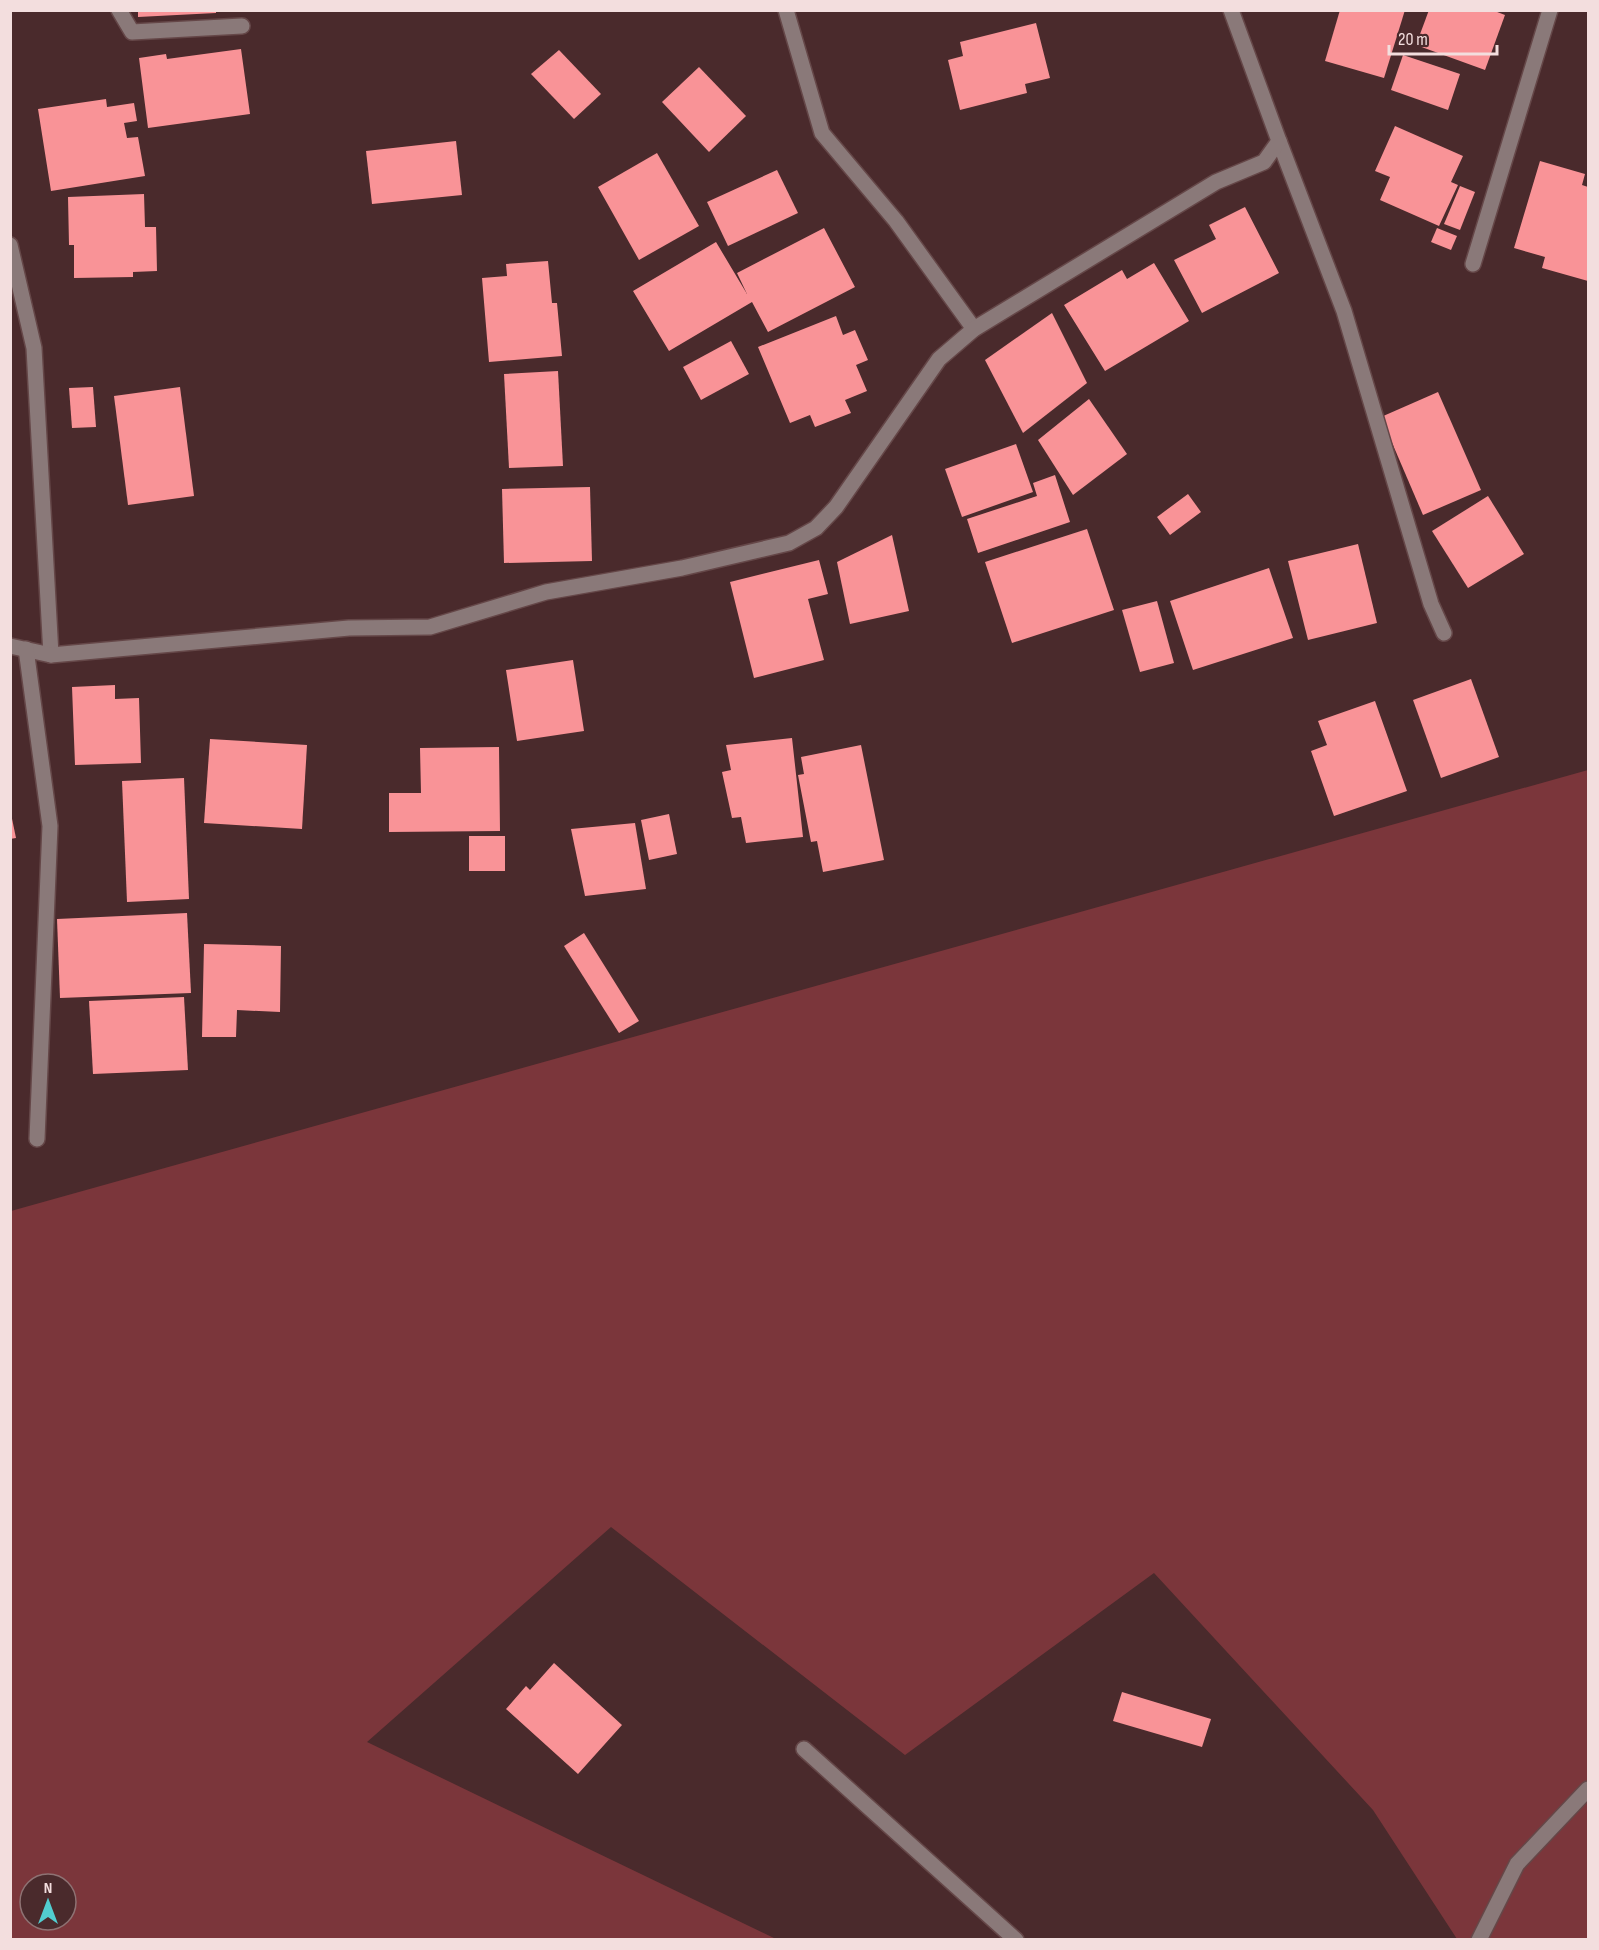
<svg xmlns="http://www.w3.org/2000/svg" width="1599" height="1950" font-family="'Sofia Sans Condensed',sans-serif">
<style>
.green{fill:#7b363b;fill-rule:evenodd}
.building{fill:#f99397}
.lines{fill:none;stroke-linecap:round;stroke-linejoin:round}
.minor-casing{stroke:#654748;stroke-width:18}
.minor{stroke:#8a7979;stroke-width:15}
</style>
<rect width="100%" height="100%" fill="#4a2a2c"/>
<path class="green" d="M1588 770V1939H1457L1373 1810 1154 1573 905 1755 611 1527 367 1742 776 1939 11 1940V1211ZM30 1884H66V1920H30Z"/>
<g class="building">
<polygon points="138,10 216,10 216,13 138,17"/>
<polygon points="1340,10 1405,10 1384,78 1325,61"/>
<polygon points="1429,10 1492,10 1505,15 1485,70 1416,45"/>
<polygon points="1036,23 1050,78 1025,84 1027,93 960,110 948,60 963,56 960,42"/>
<polygon points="241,49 250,114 148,128 139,58 166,54 167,59"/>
<polygon points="559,50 601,94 574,119 531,74"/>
<polygon points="1403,55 1460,74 1448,110 1391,90"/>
<polygon points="699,67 746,116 709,152 662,102"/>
<polygon points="106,99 107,107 134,103 137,121 124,123 127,138 138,137 145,176 51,191 38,109"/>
<polygon points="1395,126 1463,156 1451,182 1458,185 1439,226 1380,200 1390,177 1375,171"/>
<polygon points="456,141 462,195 372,204 366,151"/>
<polygon points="657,153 699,226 639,260 598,187"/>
<polygon points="1540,161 1585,174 1582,185 1588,187 1588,281 1542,268 1545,257 1514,248"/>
<polygon points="777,170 798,213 728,246 707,202"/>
<polygon points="1460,186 1475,192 1460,230 1444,224"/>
<polygon points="144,194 145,227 156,227 157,271 133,272 133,277 74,278 74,245 69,245 68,197"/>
<polygon points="1245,207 1279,273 1202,313 1174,260 1216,239 1209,225"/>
<polygon points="824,228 855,287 768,332 752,302 669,351 633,291 716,242 747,294 737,273"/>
<polygon points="1437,228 1457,236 1451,250 1431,242"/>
<polygon points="548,261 552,303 557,303 562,356 489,362 482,278 507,276 506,264"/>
<polygon points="1154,263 1189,321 1105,371 1064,305 1122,270 1127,279"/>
<polygon points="1052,313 1087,383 1023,433 985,360"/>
<polygon points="836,316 843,335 855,330 868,360 856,365 867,391 845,400 851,413 815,427 810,415 790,423 758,347"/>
<polygon points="731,341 749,374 701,400 683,367"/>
<polygon points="558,371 563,466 509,468 504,374"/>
<polygon points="93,387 96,427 72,428 69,388"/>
<polygon points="180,387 194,496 128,505 114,396"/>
<polygon points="1438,392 1481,490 1423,515 1381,417"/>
<polygon points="1089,399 1127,454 1073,495 1038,440"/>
<polygon points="1016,444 1033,492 962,517 945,469"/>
<polygon points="1055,475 1070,522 978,553 967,519 1037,496 1033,483"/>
<polygon points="590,487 592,561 504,563 502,489"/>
<polygon points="1188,494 1201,512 1170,535 1157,517"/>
<polygon points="1488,496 1524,554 1468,588 1432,531"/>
<polygon points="1087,529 1114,610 1012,643 985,562"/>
<polygon points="892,535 909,611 850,624 837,562"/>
<polygon points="1358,544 1377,623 1308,640 1288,561"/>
<polygon points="819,560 828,594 808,599 824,660 754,678 730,582"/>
<polygon points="1269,568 1293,638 1193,670 1170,601"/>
<polygon points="1157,601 1174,663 1140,672 1122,610"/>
<polygon points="573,660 584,731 517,741 506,670"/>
<polygon points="1471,679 1499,757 1441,778 1413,700"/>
<polygon points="115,685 115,699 139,698 141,763 75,765 72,687"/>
<polygon points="1375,701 1407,791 1334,816 1311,751 1327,745 1318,721"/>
<polygon points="792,738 803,837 746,843 741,817 732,818 722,772 731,770 726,745"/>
<polygon points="210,739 307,745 302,829 204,823"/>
<polygon points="861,745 884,860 823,872 817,841 811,842 798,775 804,774 801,757"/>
<polygon points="499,747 500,831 389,832 389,793 421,793 420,748"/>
<polygon points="184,778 189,899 127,902 122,781"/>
<polygon points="10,809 16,838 10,839"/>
<polygon points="669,814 677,854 649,860 641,820"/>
<polygon points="635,823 646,889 585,896 571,829"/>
<rect x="469" y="836" width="36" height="35"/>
<polygon points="187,913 191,993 60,998 57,919"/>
<polygon points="584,933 639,1021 619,1033 564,946"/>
<polygon points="204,944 281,946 280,1012 237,1010 236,1037 202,1037"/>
<polygon points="184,997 188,1070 93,1074 89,1001"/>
<polygon points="554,1663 622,1725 578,1774 506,1709 526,1686 530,1690"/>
<polygon points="1122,1692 1211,1719 1202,1747 1113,1721"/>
</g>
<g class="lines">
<defs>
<g id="minor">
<polyline points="119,10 132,32 242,26"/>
<polyline points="786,10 822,133 896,221 974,329"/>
<polyline points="1279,141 1344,311 1431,604 1444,633"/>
<polyline points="10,245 34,348 51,655"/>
<polyline points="1473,264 1550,10"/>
<polyline points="10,646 51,655 349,628 430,627 546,592 682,568 789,543 816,528 836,507 939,359 974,329 1216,182 1264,162 1279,141 1231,10"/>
<polyline points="26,649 50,826 37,1139"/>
<polyline points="804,1749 1016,1940"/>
<polyline points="1479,1940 1517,1864 1588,1789"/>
</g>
</defs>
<use href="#minor" class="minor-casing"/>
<use href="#minor" class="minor"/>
</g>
<rect width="1599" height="1950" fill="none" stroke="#f3dede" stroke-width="24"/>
<g transform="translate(48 1902)"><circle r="28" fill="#4a2a2c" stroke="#8e7273" stroke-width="1.5"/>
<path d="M0-4.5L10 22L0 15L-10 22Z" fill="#52cdd0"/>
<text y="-9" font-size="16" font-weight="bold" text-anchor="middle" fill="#f3dede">N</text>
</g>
<path d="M1389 45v9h108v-9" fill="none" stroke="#f3dede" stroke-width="3"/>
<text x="1398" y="45" font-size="18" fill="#f3dede" stroke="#4a2a2c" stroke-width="4.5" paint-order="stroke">20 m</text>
</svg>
